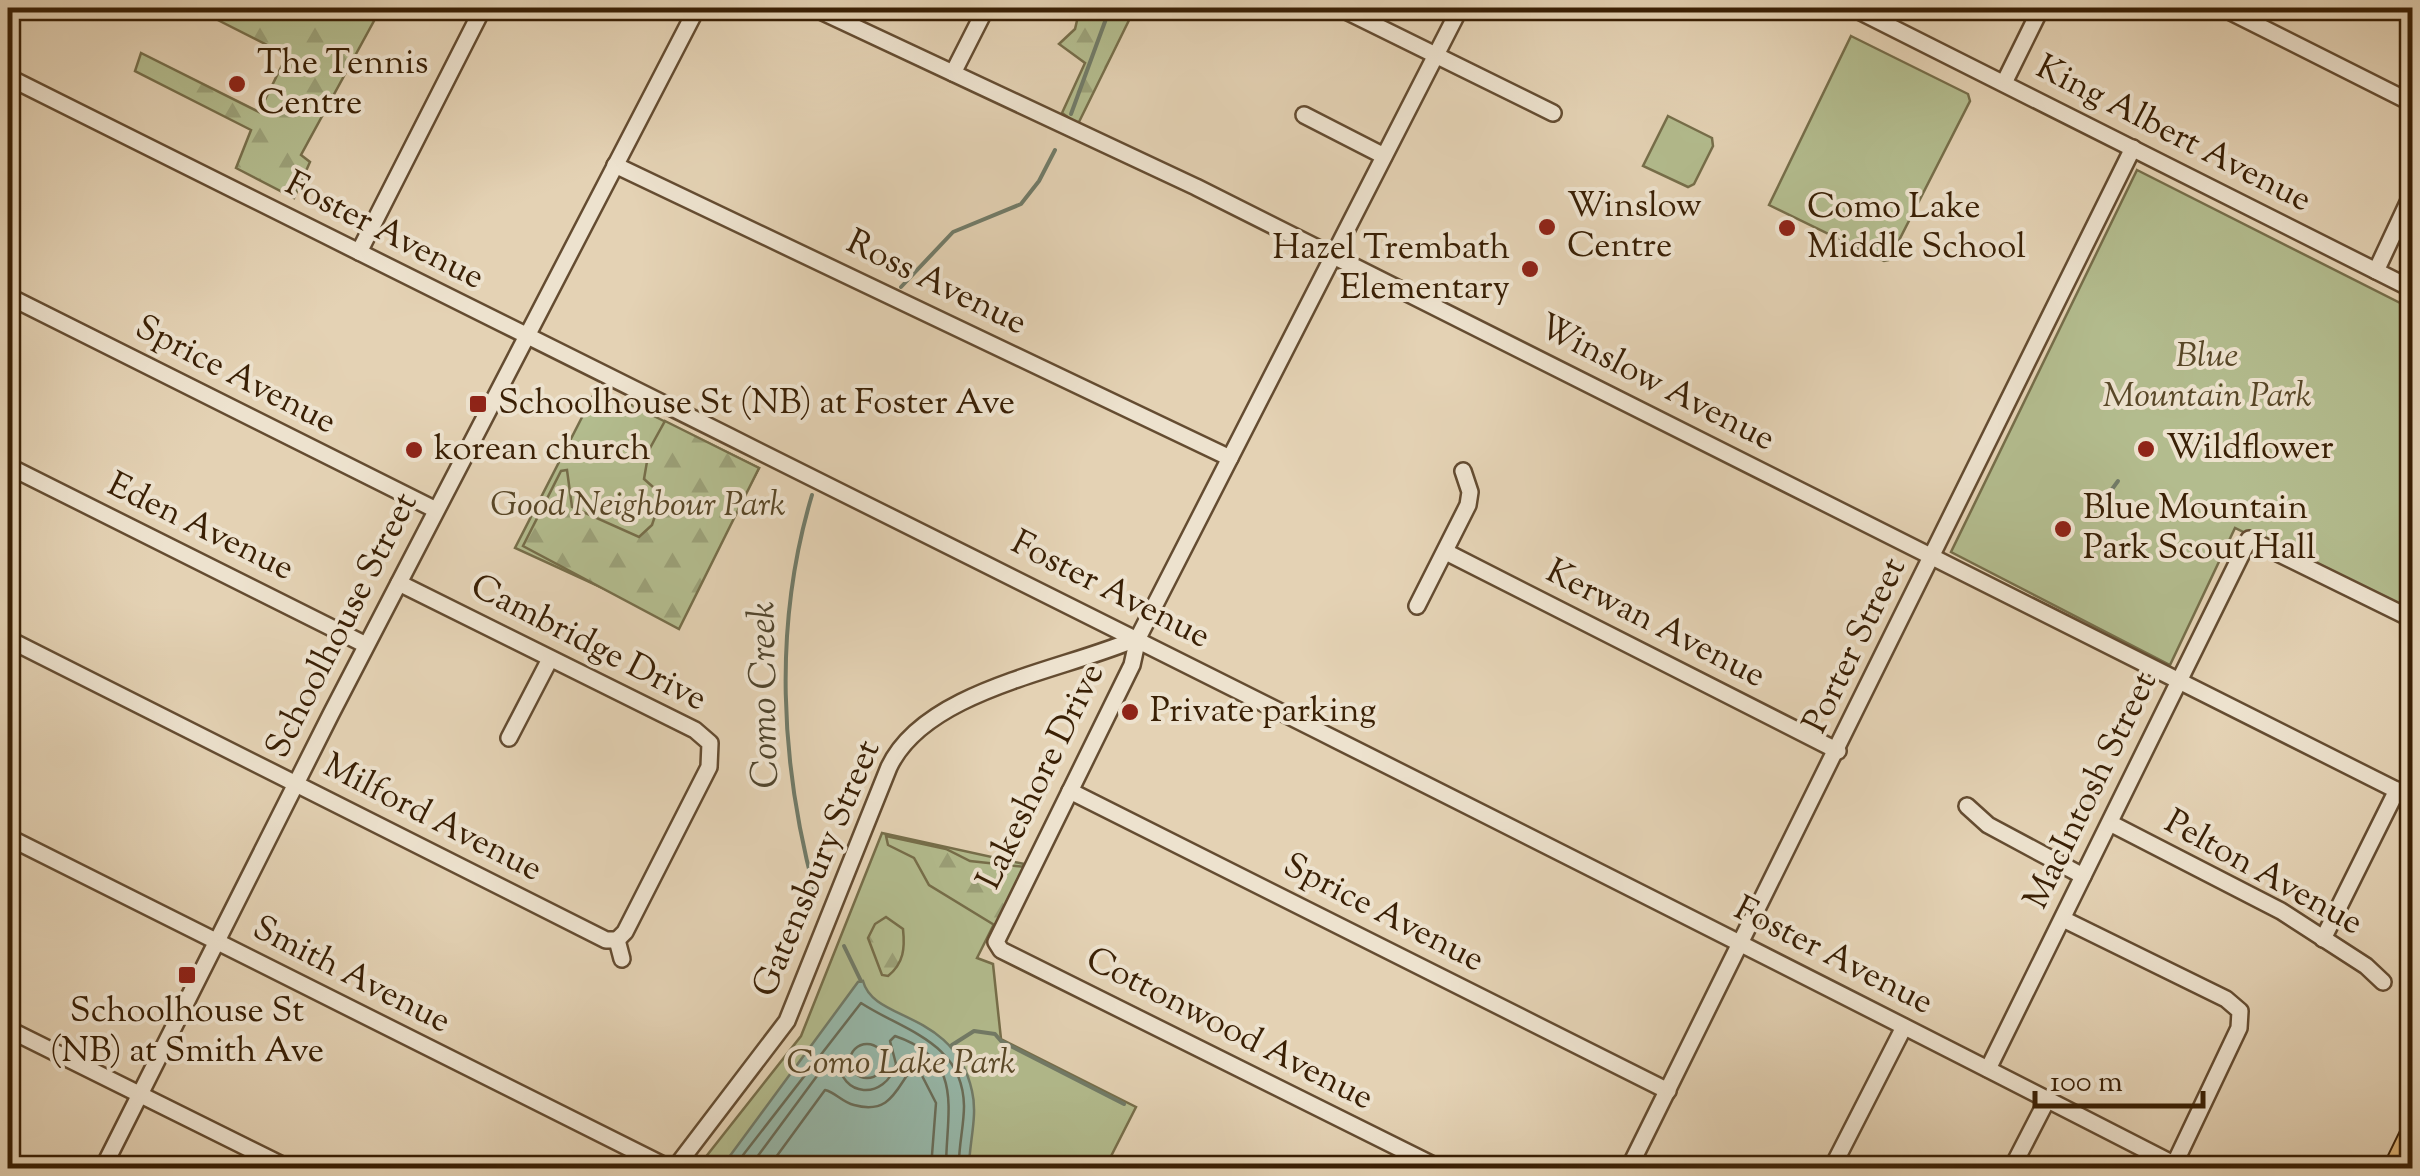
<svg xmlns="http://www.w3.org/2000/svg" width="2420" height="1176" font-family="'Sorts Mill Goudy',serif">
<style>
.green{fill:#b3bc8e;stroke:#766e4a;stroke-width:2.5}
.forest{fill:url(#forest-firs);stroke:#766e4a;stroke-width:2.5}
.water{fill:#96b8aa;stroke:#717b68;stroke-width:2.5}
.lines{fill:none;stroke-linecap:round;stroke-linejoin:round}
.shore{stroke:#686c58;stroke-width:2.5}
.stream{stroke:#717b68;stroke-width:4}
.minor-casing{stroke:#644c31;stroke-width:20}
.major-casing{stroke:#3a2005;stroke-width:22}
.minor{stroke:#ede2ce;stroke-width:15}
.major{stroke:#e2b97a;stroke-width:18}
.poi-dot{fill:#8f2418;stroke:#ede2ce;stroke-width:4}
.labels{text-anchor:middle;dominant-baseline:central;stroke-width:8;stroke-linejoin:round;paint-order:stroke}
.poi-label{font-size:35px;fill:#3a2005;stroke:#ede2ce;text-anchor:start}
.street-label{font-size:35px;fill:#3a2005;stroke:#ede2ce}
.park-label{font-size:35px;font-style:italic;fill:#584727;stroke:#ede2ce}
.water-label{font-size:38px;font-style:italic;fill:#51462e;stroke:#ede2ce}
</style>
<defs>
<pattern id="forest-firs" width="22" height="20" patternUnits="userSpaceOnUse" patternTransform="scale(2.5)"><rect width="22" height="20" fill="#b3bc8e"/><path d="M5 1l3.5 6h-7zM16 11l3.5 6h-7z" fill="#9ba179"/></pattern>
</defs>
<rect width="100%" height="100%" fill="#e4d2b4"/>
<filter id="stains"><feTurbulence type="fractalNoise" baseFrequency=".002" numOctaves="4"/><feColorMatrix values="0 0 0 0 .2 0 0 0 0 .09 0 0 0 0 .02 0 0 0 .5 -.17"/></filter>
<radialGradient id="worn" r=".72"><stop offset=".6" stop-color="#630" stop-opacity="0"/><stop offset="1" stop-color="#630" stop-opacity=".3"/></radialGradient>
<g class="green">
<polygon points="1851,36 1968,94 1970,101 1889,260 1884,261 1769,205"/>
<polygon points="1668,116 1712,138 1713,146 1694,184 1688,187 1643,166"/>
<polygon points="2137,170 2412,309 2412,615 2235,528 2170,665 1951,552"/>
<polygon points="597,388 759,468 677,622 515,548"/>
<polygon points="882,833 1024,864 977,958 993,964 1001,1039 1136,1107 1105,1168 697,1168 801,1036"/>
</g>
<g class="forest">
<polygon points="194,8 297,8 321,17 326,8 381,8 301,155 310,162 294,198 236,168 251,130 135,71 141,53 259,112 287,55"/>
<polygon points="1080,8 1135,8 1078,124 1062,113 1085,63 1059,44 1075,29"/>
<polygon points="665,421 759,468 679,629 523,546 561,471 567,470 572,507 639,537 652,525 662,495 644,479 649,450"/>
<polygon points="886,836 946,849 970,861 1026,867 996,926 929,885 914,858 888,845"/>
<path d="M886 917 903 929C905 948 904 963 888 976L882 975 868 938 875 924Z"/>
</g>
<path class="water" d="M863 981C874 1023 954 1009 972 1091 978 1116 969 1143 969 1168H721L858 982Z"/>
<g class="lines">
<g class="shore">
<circle cx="867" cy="1061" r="17"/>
<path d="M733 1168 861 1003C904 1031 963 1042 964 1106 964 1127 958 1148 959 1168"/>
<path d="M749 1168 831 1057 838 1059C840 1098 885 1101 896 1064L890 1041 895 1036C966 1060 946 1111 946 1168"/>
<path d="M768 1168 825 1090C835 1092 842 1102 854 1105 894 1116 897 1083 916 1064L936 1103 931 1168"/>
</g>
<g class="stream">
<polyline points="1071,114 1110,8"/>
<polyline points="901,287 953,232 1021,204 1039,181 1055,150"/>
<path d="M812 495C773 625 780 763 815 893"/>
<polyline points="2107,496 2118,481"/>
<polyline points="844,946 861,981"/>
<polyline points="952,1045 974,1031 995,1034 1001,1041 1124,1104"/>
</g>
<defs>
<g id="minor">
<polyline points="814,8 1196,187 2412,798"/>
<polyline points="1340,8 1553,113"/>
<polyline points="1853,8 2412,289"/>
<polyline points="2223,8 2412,103"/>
<polyline points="953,73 986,8"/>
<path d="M8 77C733 439 1460 798 2181 1168"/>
<polyline points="2004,83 2041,8"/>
<polyline points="1304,115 1384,156"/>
<polyline points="615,165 1230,458"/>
<polyline points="359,252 483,8"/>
<polyline points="2376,271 2412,194"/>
<polyline points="8,296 436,510"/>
<polyline points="8,466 366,645"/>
<polyline points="1446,552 1838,751"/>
<polyline points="399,583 695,730 710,743 709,767 625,932 617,940"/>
<polyline points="1417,606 1468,505 1470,492 1463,471"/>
<polyline points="8,639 606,940 617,940"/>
<polyline points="509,738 550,659"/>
<polyline points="1070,791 1668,1091"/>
<polyline points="1967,806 1988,825 2083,876"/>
<polyline points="2110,823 2281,911 2366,966 2383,982"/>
<polyline points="8,837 669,1168"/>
<polyline points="2063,919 2226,999 2240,1011 2239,1028 2174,1165"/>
<polyline points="2323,939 2397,790"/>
<polyline points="617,940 622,959"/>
<polyline points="8,1029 288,1168"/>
<polyline points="1988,1069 2249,539 2412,619"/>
<polyline points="103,1168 331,714 697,8"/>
<path d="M675 1168 787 1021 889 767C926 689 1063 671 1138 638"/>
<polyline points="1439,1168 1001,950 996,942 1132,665 1138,638 1460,8"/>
<polyline points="1629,1168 2133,148"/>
<polyline points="1832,1168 1904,1027"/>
<polyline points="2012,1168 2047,1100"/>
</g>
<polyline id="major" points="2393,1168 2412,1129"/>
</defs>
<use href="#minor" class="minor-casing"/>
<use href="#major" class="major-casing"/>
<use href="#minor" class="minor"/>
<use href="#major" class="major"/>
</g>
<g class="poi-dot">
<circle cx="237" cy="84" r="10"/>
<circle cx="1547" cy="227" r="10"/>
<circle cx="1787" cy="228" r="10"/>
<circle cx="1530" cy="269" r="10"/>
<rect x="468" y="394" width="20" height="20" rx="5"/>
<circle cx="2146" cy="449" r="10"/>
<circle cx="414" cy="450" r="10"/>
<circle cx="2063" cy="529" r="10"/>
<circle cx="1130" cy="712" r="10"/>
<rect x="177" y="965" width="20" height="20" rx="5"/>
</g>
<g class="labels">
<g class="poi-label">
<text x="257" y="64">The Tennis<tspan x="257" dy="40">Centre</tspan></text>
<text x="1567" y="207">Winslow<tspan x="1567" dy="40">Centre</tspan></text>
<text x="1807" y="208">Como Lake<tspan x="1807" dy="40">Middle School</tspan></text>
<text x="1510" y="249" text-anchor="end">Hazel Trembath<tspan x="1510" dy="40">Elementary</tspan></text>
<text x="498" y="404">Schoolhouse St (NB) at Foster Ave</text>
<text x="2166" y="449">Wildflower</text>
<text x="434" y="450">korean church</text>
<text x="2083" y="509">Blue Mountain<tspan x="2083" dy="40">Park Scout Hall</tspan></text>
<text x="1150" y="712">Private parking</text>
<text x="187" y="1012" text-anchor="middle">Schoolhouse St<tspan x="187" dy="40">(NB) at Smith Ave</tspan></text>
</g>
<g class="street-label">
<text transform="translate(2173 135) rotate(27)">King Albert Avenue</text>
<text transform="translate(384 232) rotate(27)">Foster Avenue</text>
<text transform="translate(936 284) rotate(26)">Ross Avenue</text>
<text transform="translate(235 376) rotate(27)">Sprice Avenue</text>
<text transform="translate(1656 384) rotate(27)">Winslow Avenue</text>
<text transform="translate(200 528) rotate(26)">Eden Avenue</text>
<text transform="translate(1110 591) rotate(27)">Foster Avenue</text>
<text transform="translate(1655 625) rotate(27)">Kerwan Avenue</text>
<text transform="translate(343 626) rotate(-63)">Schoolhouse Street</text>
<text transform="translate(588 644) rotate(27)">Cambridge Drive</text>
<text transform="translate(1856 646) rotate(-64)">Porter Street</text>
<text transform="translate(1042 777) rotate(-64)">Lakeshore Drive</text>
<text transform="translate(2092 791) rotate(-64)">MacIntosh Street</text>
<text transform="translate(432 819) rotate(27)">Milford Avenue</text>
<text transform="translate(818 869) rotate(-67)">Gatensbury Street</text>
<text transform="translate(2263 874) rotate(29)">Pelton Avenue</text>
<text transform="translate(1383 914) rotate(27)">Sprice Avenue</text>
<text transform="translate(1833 957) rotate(27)">Foster Avenue</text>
<text transform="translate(351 976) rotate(27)">Smith Avenue</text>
<text transform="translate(1229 1030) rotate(27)">Cottonwood Avenue</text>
</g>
<g class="park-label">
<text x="2207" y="357">Blue<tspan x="2207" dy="40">Mountain Park</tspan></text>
<text x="638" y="506">Good Neighbour Park</text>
<text x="901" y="1064">Como Lake Park</text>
</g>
<g class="water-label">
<text transform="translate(766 695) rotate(-91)">Como Creek</text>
</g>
</g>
<rect width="2420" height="1176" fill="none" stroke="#e4d2b4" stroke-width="40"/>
<rect x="10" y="10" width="2400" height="1156" fill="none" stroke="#3a2005" stroke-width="5"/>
<rect x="20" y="20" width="2380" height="1136" fill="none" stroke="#3a2005" stroke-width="2.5"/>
<path d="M2035 1091v15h168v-15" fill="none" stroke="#3a2005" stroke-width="5"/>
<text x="2050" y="1091" font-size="30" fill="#3a2005" stroke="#ede2ce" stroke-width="8" paint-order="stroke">100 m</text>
<rect width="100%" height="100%" filter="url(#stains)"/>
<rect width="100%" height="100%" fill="url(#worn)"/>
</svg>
